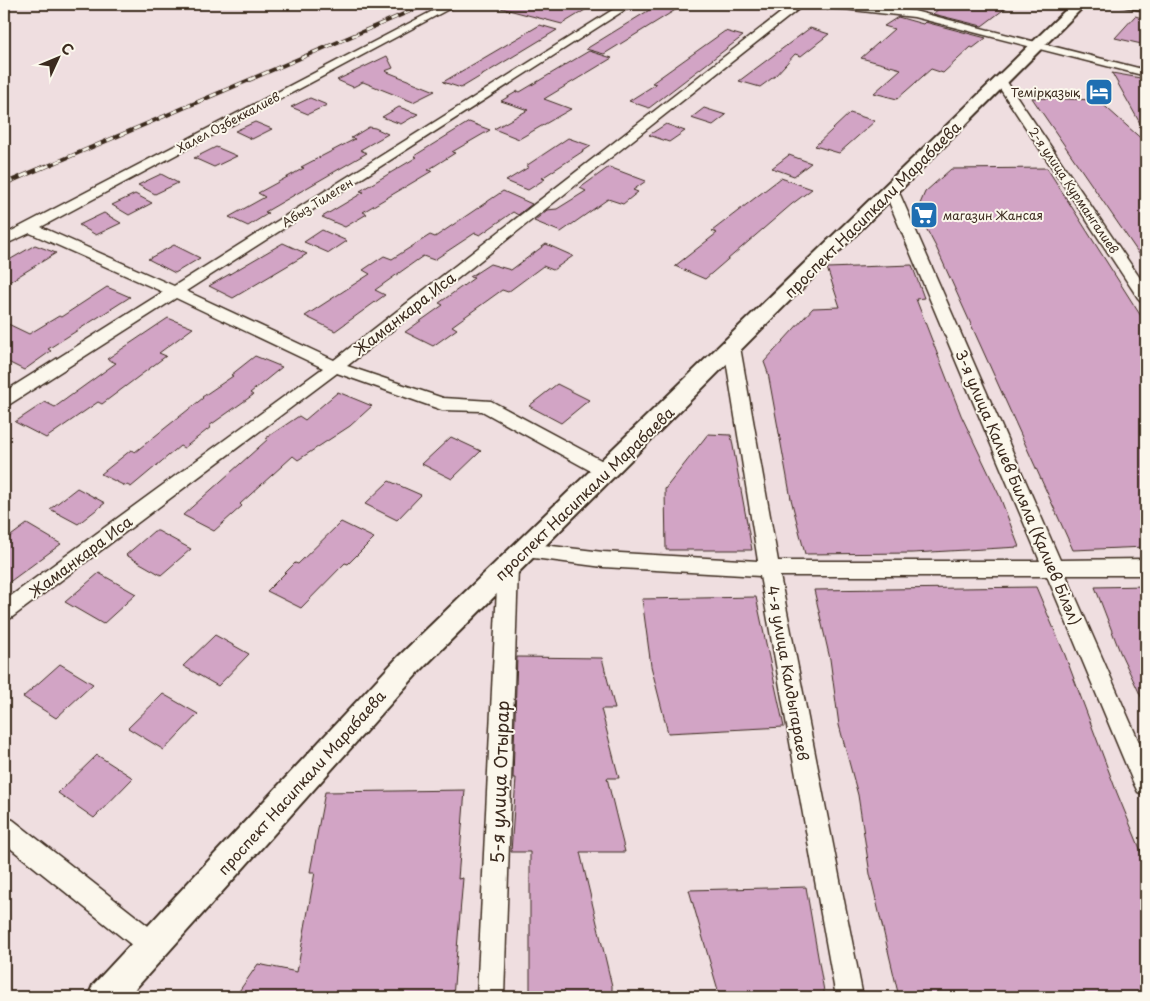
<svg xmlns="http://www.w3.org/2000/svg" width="1150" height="1001" font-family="'Playpen Sans',sans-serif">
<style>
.building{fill:#d2a4c5;stroke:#3b2a1e}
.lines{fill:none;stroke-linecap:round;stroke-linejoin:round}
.minor-casing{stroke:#3b2a1e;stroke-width:3}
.major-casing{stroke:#3b2a1e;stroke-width:4}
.minor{fill:#fbf7ec;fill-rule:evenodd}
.major{fill:#fbf7ec;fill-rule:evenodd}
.rail-far1-casing{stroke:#3b2a1e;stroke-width:4}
.rail-casing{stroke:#3b2a1e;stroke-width:4.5}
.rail-far1{stroke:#fbf7ec;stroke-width:2.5;stroke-dasharray:7;stroke-linecap:butt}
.rail{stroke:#fbf7ec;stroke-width:3;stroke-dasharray:9;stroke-linecap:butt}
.labels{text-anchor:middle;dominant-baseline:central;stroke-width:4;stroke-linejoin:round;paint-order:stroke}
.far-poi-label{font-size:12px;fill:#3b2a1e;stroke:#fbf7ec;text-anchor:end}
.far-street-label{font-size:12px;fill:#3b2a1e;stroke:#fbf7ec}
.street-label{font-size:15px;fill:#3b2a1e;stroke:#fbf7ec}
.near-street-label{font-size:18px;fill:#3b2a1e;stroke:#fbf7ec}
</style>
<rect width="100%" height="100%" fill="#efdee0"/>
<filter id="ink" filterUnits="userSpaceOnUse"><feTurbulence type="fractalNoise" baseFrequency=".02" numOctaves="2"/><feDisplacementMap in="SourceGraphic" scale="10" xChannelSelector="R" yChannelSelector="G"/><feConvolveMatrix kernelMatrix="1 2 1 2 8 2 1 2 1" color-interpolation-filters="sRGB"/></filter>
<g filter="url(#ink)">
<g class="building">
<polygon points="502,4 595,4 562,24 501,8"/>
<polygon points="659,4 677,9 604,54 586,49"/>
<polygon points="944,4 1011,4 982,26 933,14"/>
<polygon points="1135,16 1146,19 1146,45 1115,38"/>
<polygon points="898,17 923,24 925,22 986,38 973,48 971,47 943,73 931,69 897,99 874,93 901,69 861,58 894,29 884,26"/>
<polygon points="540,25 557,30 461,88 443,82"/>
<polygon points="810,28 829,34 801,56 795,54 775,76 760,87 739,81"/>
<polygon points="725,31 743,36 649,108 629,101 656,84 652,83"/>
<polygon points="589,51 612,58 544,99 571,109 519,139 494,129 528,110 501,101 518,91 520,92"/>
<polygon points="387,56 393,68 385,71 435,91 413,102 363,82 353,87 337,80"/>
<polygon points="1112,73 1146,79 1146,134"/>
<polygon points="310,98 327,105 308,114 291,107"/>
<polygon points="1032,98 1098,100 1146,143 1146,264"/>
<polygon points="399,107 418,114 401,124 382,117"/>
<polygon points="704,108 726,115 713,125 691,118"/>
<polygon points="850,113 875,121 839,153 815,146"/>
<polygon points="255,122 272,129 252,139 235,131"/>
<polygon points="469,122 490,130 452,152 455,153 428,170 432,171 363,212 367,214 345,227 322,217 364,192 360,191 417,157 414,156"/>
<polygon points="666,124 685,131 669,142 649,135"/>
<polygon points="369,127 375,128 388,134 360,150 367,153 265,212 269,213 248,226 229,217 265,197 258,193 304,168 301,167 355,139 351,138"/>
<polygon points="568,138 591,146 542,178 545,179 528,190 506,181 529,167 526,166"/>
<polygon points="216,147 237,156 214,167 194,158"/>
<polygon points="789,155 811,163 794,176 772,168"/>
<polygon points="609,167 646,181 633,190 638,192 623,204 608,199 561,232 534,221 547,210 557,209 586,191 580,188"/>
<polygon points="1047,168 1146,324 1146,547 1073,550 936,247 917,211 925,192 951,169"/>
<polygon points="161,174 178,183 155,194 138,185"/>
<polygon points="781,178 812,189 792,204 705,279 675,266 717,233 712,231"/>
<polygon points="503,191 532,204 518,215 513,212 480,235 475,233 434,260 423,256 375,290 385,295 335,331 305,316 370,274 363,270 384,256 392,259 430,235 435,237"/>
<polygon points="135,194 152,203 129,215 112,205"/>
<polygon points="104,213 121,223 96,235 79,225"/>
<polygon points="322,230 347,241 329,253 304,242"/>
<polygon points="283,243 307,254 233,298 209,286"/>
<polygon points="546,244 573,256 553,270 543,266 508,292 502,290 452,326 457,329 433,346 405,332 443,305 439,303 474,278 470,277 490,264 511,270"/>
<polygon points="35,245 56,253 4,285 4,263"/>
<polygon points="174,245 200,258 175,273 148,259"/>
<polygon points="912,265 924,298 916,299 961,415 1000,497 1019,547 913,553 805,554 791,499 768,373 764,362 813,308 840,307 827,268"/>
<polygon points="107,287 130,297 48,349 51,351 24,370 4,360 4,322 29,334 59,316 61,317"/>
<polygon points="168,318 193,328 159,353 166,356 102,404 98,402 46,438 15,422 45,402 55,407 116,363 107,359"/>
<polygon points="255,356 282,367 250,393 253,395 209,426 211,427 184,448 180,446 131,487 127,485 125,486 101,474 131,450 135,452 203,398 202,397 233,376 231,375"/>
<polygon points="557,384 589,400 561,423 529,406"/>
<polygon points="338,392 372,406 350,426 298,460 293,456 240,504 242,506 214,531 183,515 268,439 266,438 299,416 305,420"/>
<polygon points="708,434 731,435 752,550 666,550 665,489"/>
<polygon points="451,437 481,451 452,479 422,464"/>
<polygon points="389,481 421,495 397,520 365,504"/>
<polygon points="77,488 105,503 78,524 50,509"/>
<polygon points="341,522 374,538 348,564 345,563 301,608 267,591 295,563 298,564"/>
<polygon points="27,524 61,544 4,586 4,541"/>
<polygon points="154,531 158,531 191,549 161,575 126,555"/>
<polygon points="99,573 136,594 103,624 65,602"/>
<polygon points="1146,586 1146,707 1120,652 1095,587"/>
<polygon points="1036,587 1065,655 1117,793 1146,863 1146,997 899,997 870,874 858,795 839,725 830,659 814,590"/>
<polygon points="756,597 784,727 668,733 651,666 642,599"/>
<polygon points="215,635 249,654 218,686 183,666"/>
<polygon points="517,657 602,658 615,709 601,709 619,778 607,778 625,852 580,852 612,986 612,997 530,997 530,852 511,852 516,778 513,778"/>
<polygon points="60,664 93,684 56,718 23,697"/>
<polygon points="163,694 198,714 164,750 128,728"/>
<polygon points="97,755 133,778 94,818 58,793"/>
<polygon points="465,790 458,879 463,878 453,997 235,997 258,964 297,972 315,872 310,872 325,792"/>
<polygon points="806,887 825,997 720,997 689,890"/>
</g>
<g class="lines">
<defs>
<g id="minor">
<polygon points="446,4 458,4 41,227 174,286 622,4 634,4 186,291 334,360 792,4 851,4 914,11 1146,70 1146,76 914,17 844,9 801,7 347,366 443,398 491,401 612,466 615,471 612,476 606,477 600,476 482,411 442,410 337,373 11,618 4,620 4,601 323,368 176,298 10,404 4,406 4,392 163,292 30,233 4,245 4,235"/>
<polygon points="1121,4 1146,5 1146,11 1122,6"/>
<polygon points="1001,78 1005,79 1146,287 1146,303 1141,301 1138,298 995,81"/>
<polygon points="891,186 898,190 1060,560 1146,559 1146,575 1066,575 1146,758 1146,795 1138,792 1134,784 1047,576 780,576 863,997 836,997 760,576 603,567 526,557 519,555 516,550 519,545 526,543 603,552 758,561 724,347 726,343 738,343 740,347 778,561 1040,561 884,190"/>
<polygon points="508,559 515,562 518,567 504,997 477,997 498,567 501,562"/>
<polygon points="4,817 13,820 161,936 165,945 161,954 152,958 143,954 4,843"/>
</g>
<polygon id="major" points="1072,4 1086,4 418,673 128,997 88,997 93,985 398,657"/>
</defs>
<use href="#minor" class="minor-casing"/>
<use href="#major" class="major-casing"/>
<use href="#minor" class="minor"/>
<use href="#major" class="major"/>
<defs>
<polyline id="rail-far1" points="43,168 427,4"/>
<polyline id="rail" points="4,184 46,166"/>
</defs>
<use href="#rail-far1" class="rail-far1-casing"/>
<use href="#rail" class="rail-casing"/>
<use href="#rail-far1" class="rail-far1"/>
<use href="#rail" class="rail"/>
</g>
</g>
<defs>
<symbol id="hotel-square" viewBox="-11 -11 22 22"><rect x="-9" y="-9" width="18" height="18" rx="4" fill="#1f6fb2" stroke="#fbf7ec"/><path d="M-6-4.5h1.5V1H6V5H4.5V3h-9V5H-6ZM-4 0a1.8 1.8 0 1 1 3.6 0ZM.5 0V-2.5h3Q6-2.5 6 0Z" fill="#fff"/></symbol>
<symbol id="supermarket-square" viewBox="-11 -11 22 22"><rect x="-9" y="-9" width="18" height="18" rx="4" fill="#1f6fb2" stroke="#fbf7ec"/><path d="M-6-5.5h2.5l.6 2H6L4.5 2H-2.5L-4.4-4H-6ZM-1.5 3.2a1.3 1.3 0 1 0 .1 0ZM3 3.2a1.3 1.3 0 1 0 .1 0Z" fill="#fff"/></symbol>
</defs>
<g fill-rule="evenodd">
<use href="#hotel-square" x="1083" y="76" width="32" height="32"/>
<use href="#supermarket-square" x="908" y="199" width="32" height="32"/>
</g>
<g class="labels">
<g class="far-poi-label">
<text x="1080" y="92">Темірқазық</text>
<text x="943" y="215" text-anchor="start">магазин Жансая</text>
</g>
<g class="far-street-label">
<text transform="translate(228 122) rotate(-28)">Халел Озбеккалиев</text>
<text transform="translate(1074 190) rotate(56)">2-я улица Курмангалиев</text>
<text transform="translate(317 202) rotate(-32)">Абыз Тилеген</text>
</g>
<g class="street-label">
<text transform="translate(872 209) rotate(-45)">проспект Насипкали Марабаева</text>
<text transform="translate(404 313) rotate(-38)">Жаманкара Иса</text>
<text transform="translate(1019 487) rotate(67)">3-я улица Калиев Биляла (Қалиев Біләл)</text>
<text transform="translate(584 493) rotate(-44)">проспект Насипкали Марабаева</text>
<text transform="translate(80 556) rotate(-37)">Жаманкара Иса</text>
<text transform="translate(789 673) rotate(80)">4-я улица Калдыгараев</text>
<text transform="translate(301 782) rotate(-48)">проспект Насипкали Марабаева</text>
</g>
<g class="near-street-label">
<text transform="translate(499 782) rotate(-88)">5-я улица Отырар</text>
</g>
</g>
<rect width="1150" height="1001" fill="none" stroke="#fbf7ec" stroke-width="20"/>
<rect x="10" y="10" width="1130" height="981" fill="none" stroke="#3b2a1e" stroke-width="2" filter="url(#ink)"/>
<g transform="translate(58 58) rotate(46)" stroke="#fbf7ec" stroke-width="4" paint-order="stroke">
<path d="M0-4L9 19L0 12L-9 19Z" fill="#3b2a1e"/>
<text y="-8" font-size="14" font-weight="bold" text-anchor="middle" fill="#3b2a1e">С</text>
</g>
</svg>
